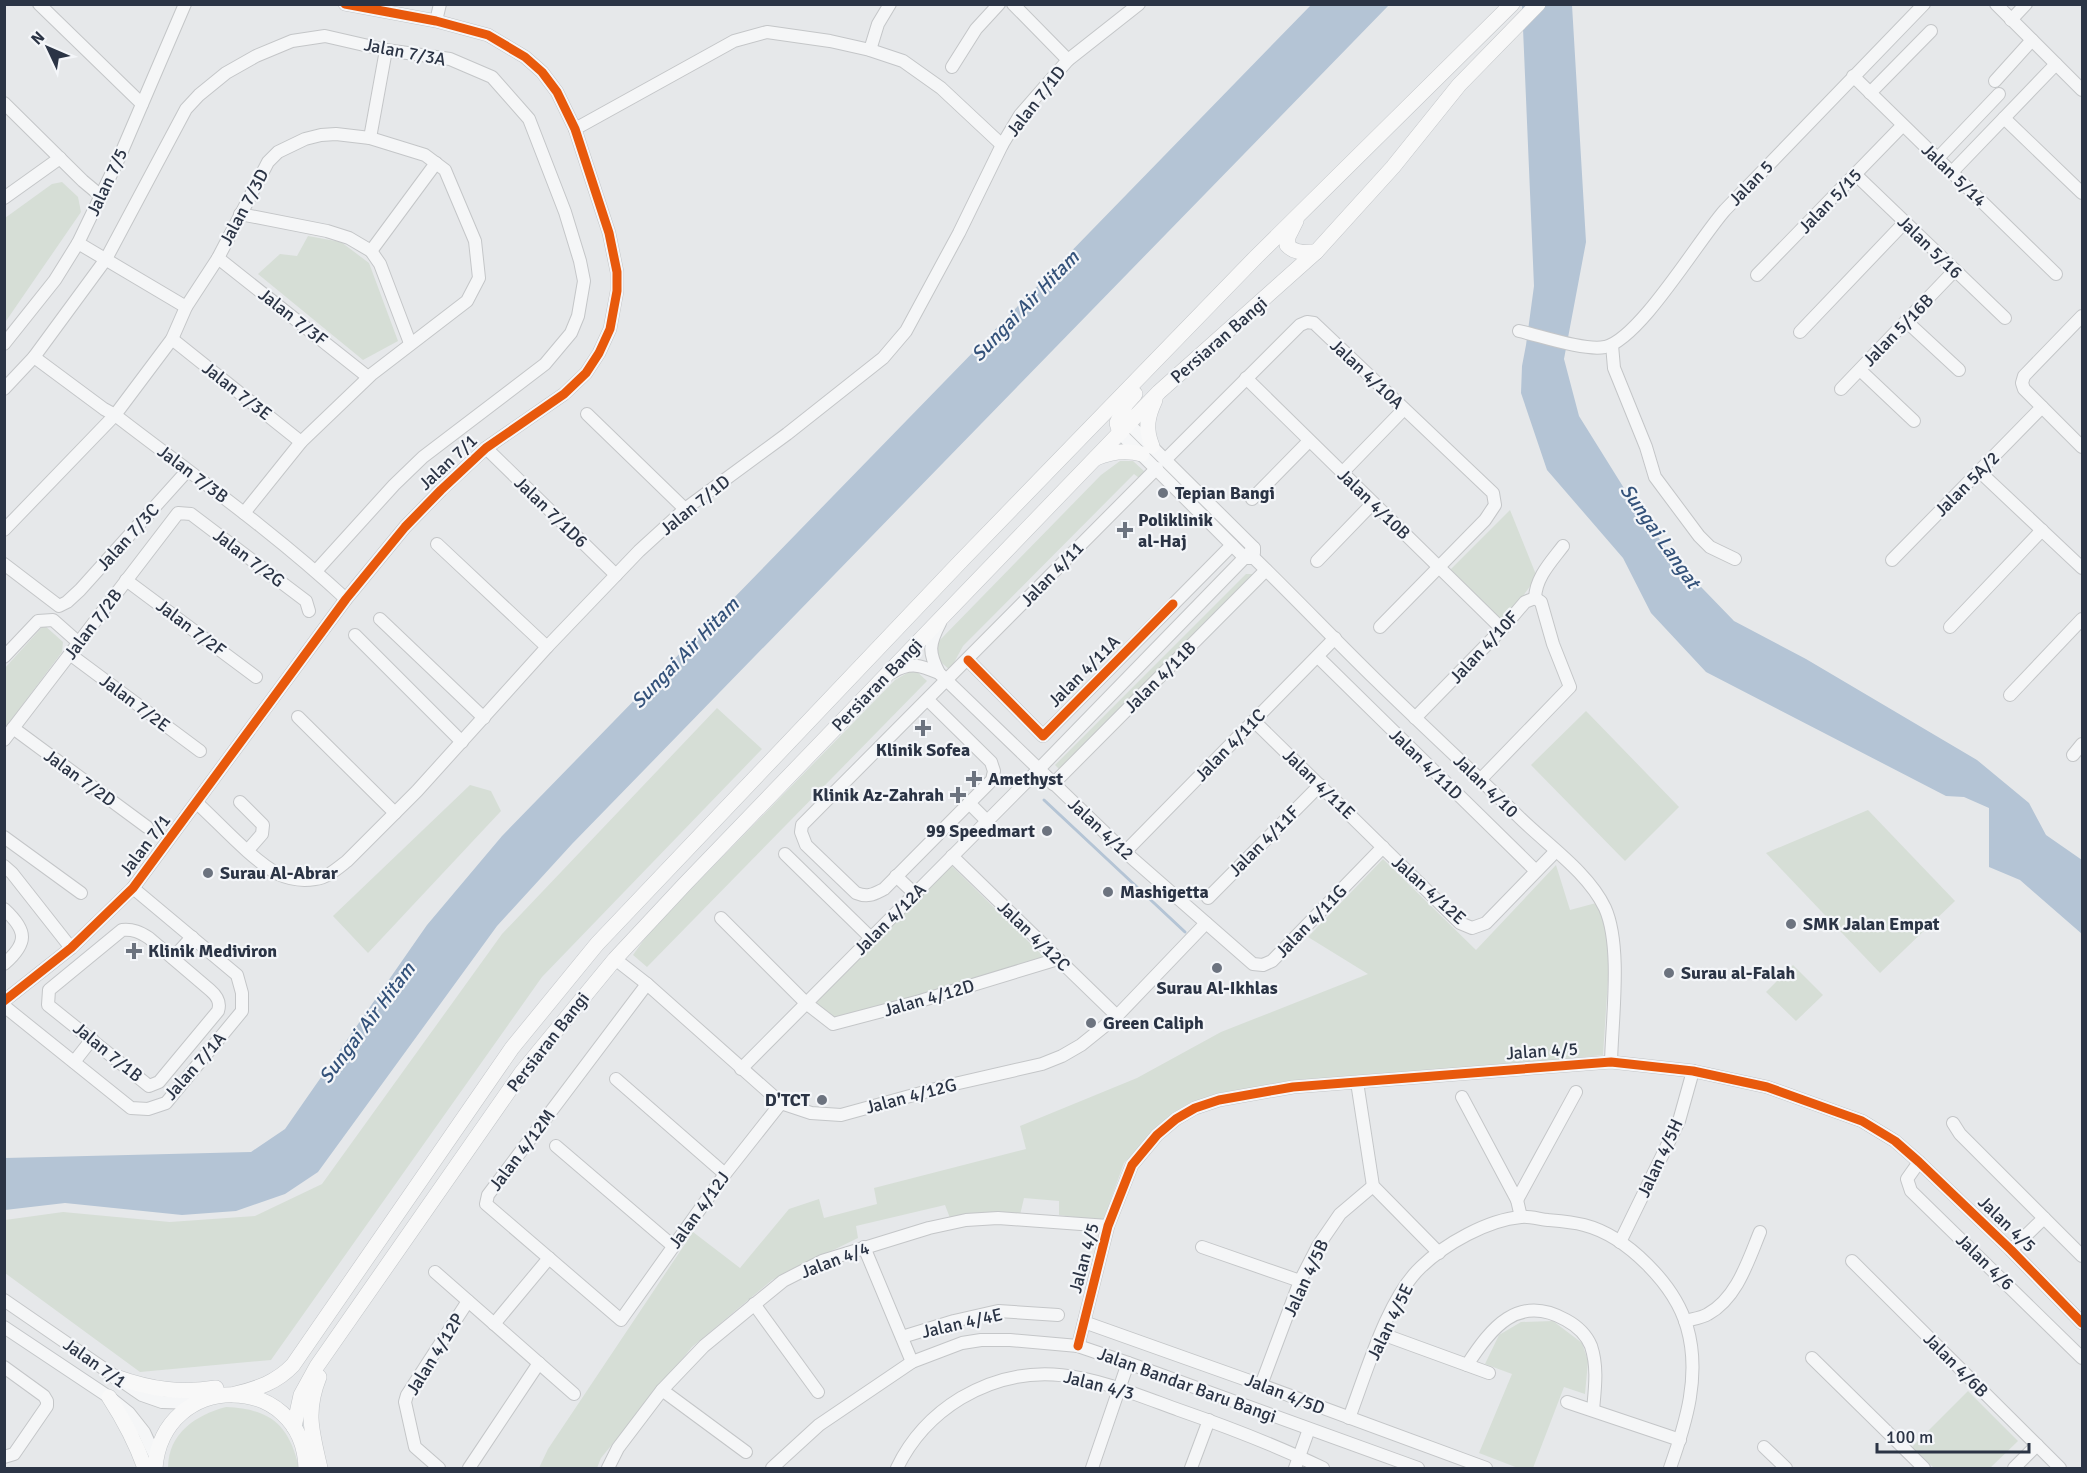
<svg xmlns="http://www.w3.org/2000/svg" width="2087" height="1473" font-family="Signika,sans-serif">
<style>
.green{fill:#d6ded6}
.water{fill:#b4c4d5}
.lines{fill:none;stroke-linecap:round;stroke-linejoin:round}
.stream{stroke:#b4c4d5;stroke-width:3}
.minor-casing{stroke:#c4c6c8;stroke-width:14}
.major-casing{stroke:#c2c5c8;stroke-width:16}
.minor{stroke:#f5f6f7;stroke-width:12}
.major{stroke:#f8f8f8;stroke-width:15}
.cycleway-casing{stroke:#f4f6f9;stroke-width:13}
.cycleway{stroke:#e8590c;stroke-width:9}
.poi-dot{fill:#6c737f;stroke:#f4f6f9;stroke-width:2}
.labels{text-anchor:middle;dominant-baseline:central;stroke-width:4.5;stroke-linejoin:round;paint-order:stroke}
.street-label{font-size:18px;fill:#2b3445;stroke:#f4f6f9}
.poi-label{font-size:18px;font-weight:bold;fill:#2b3445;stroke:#f4f6f9;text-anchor:start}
.water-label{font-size:20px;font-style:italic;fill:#34527a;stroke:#f4f6f9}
</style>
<rect width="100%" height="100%" fill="#e6e8ea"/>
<g class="green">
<polygon points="62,182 78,197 81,212 6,321 5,218 52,184"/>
<polygon points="308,236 341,242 369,263 398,341 363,360 258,274 280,254 297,256"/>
<polygon points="1120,461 1133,461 1145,472 1139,478 1134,474 963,646 950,670 936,658 938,642 1101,475"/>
<polygon points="1510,510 1537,577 1503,623 1450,570"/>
<polygon points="1246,574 1253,574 1059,769 1055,765"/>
<polygon points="44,625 63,642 62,652 5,728 4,669"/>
<polygon points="914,669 927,681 647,967 633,955 650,931 895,680"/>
<polygon points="717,708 762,749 542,977 271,1360 140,1372 5,1273 5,1220 63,1212 170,1222 255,1216 322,1184 502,934"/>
<polygon points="1586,711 1679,807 1625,861 1531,765"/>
<polygon points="470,785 491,791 501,811 368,953 333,916"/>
<polygon points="1868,810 1955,901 1880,973 1766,853"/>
<polygon points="1383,859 1476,950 1556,865 1570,910 1596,903 1607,925 1610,949 1603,1055 1202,1100 1160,1125 1124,1163 1103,1221 1059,1215 1059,1201 1024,1198 1020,1215 971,1213 950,1218 945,1205 856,1226 858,1238 772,1280 692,1347 601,1458 597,1468 539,1468 548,1449 693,1232 740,1268 789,1209 819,1199 824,1218 877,1204 874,1188 1026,1149 1020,1126 1137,1078 1221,1032 1368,974 1308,937"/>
<polygon points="951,865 1045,958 912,998 833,1018 812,1003"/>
<polygon points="1793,965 1823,995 1796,1021 1766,992"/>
<polygon points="1553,1321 1582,1343 1588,1361 1585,1394 1564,1387 1533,1468 1518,1468 1479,1453 1512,1374 1485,1364 1499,1335 1521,1322"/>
<polygon points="1968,1391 2018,1441 1990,1468 1934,1468 1912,1447"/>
<path d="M226 1407C271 1409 289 1425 299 1468H168C168 1433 196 1415 226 1407Z"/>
</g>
<g class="water">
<polygon points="1311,5 1389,5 572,844 497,926 318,1172 285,1194 236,1211 182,1215 65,1203 5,1210 5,1158 251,1152 285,1129 427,925 502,836"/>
<polygon points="1522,5 1572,5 1586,242 1564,359 1579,416 1627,493 1673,558 1734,621 1806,659 1977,760 2029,803 2046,835 2082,860 2082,934 2020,880 1989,867 1989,808 1964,797 1946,796 1706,672 1651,613 1623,558 1547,470 1521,393 1522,366 1526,345 1534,286"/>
</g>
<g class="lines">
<polyline class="stream" points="1044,800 1185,932"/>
<defs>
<g id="minor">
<polyline points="39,4 142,104"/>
<polyline points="1013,4 1068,60"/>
<polyline points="1996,4 2082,90"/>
<polyline points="2011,20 2026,4"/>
<polyline points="436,21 440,4"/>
<polyline points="870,50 878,24 890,4"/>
<polyline points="952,67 976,29 999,4"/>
<polyline points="1853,76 2056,274"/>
<polyline points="1995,81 2032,40"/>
<polyline points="1870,93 1931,31"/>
<polyline points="4,103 83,181 101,196"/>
<polyline points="2004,118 2082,193"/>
<polyline points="575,129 734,41 767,32 830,41 870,50 903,61 941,88 1002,145"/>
<polyline points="370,138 386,50"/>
<polyline points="1937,159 1999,94"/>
<polyline points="1952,172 2056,64"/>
<polyline points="1856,175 2005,318"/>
<polyline points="4,198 60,158"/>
<polyline points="240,214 327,231 349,238 371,251 380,264 410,343"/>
<polyline points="78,243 186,307"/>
<polyline points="371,251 436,163"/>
<polyline points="218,258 368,377"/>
<polyline points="1757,275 1902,126"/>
<polyline points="2082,316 2024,376 2022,383 2024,389 2082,447"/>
<polyline points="1906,321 1959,370"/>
<path d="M1519 331C1541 336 1584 351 1605 347 1640 339 1699 239 1725 210L1924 4"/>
<polyline points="1800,332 1905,222"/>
<polyline points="172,339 301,442"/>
<polyline points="4,344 55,280 78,243 119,158 185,4"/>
<polyline points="1612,345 1614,368 1646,447 1655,477 1699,536 1710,547 1735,559"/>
<path d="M34 357 104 409 115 415C193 475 274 532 346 599"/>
<polyline points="1860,370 1914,421"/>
<polyline points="1246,378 1502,629"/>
<polyline points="4,389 34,357 106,259 186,109 199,95 226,73 256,56 292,41 325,36 386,50 450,59 492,77 529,119 565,212 580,261 584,281 578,316 571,333 545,364 423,457 394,485 316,571"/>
<polyline points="1841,389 1955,270"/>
<polyline points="587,414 685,509"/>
<polyline points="1129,424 1254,548 1254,553"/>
<path d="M1120 433 1245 558H1254L1257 561C1297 600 1336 641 1376 680 1423 726 1471 770 1518 816 1546 844 1588 872 1605 908 1622 946 1612 1019 1611 1062"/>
<polyline points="486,448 616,575"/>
<polyline points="1165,460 1300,325 1307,322 1314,323 1493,493 1495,505 1485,520 1380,627"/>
<polyline points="1980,472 2082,568"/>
<polyline points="1342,473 1404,409"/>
<polyline points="1252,499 1309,441"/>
<polyline points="4,530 115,415 172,339 186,307 218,258 268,162 278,152 305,139 321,135 336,134 370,138 425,155 445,170 475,241 479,278 467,301 372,374 301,442 244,513"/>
<polyline points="437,544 547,647"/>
<polyline points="1892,560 2042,407"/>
<polyline points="1317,561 1373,503"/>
<polyline points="4,564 59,606 67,602 80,590 187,471"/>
<polyline points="126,580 256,677"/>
<path d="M1535 598C1536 577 1551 562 1563 546"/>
<polyline points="380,619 484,718"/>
<path d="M940 623C929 644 928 652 939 673L1125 852 1253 964 1263 965 1272 961 1383 847"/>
<polyline points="1950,627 2042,530"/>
<polyline points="355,635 462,742"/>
<polyline points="71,655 200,751"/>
<polyline points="4,657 38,621 53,620 79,643"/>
<polyline points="1318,657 1536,871"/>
<polyline points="968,660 1043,736 1232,545"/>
<path d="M893 672C911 661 922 666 939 673"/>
<polyline points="2010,695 2082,619"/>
<path d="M928 700 991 762 994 771 992 780 884 889C874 894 868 898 856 893L806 845 801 832 802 825 1157 468"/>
<polyline points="298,717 395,813"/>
<polyline points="1415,718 1502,629 1525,602 1535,598"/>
<polyline points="1254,721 1460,923 1472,928 1486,923 1555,852"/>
<polyline points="13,728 147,827"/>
<polyline points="4,740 178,513 191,514 306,601 309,611"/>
<polyline points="2073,755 2082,744"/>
<polyline points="1480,780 1570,687 1553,644 1541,602 1535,598"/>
<polyline points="1053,784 1266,570"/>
<polyline points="240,802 263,825 262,834 248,850"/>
<path d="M197 803C220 824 251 859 278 874 289 879 303 881 315 879 327 878 338 868 347 861L417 791 547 647 639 551 685 509 787 434 883 358 906 331 959 233 1002 145 1020 115 1068 60 1139 4"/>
<polyline points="969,803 987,821"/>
<polyline points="4,837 81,893"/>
<polyline points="1125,852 1335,638"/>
<polyline points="785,854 871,938"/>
<polyline points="952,856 1117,1016"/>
<polyline points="4,866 12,873 71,948"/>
<polyline points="896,876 915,894"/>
<polyline points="1208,898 1320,785"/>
<path d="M4 909C28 931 28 943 4 964"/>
<polyline points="721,918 806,1003 833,1024 920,1001 1058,959"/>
<path d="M122 930C133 929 140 932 149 938L210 990C217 996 221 1002 218 1011L159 1082 149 1086 48 1005 49 990Z"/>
<polyline points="173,958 192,937"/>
<polyline points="615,959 647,984 781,1103 811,1113 841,1115 950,1085 1042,1064 1062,1056 1081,1045 1117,1016 1206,923"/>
<polyline points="647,984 488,1195 486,1204 621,1320 725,1174 781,1103"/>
<polyline points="4,1001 71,948 133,888 346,599 405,527 441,490 486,448 564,394 586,373 599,353 610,329 617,291 617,272 609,233 575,129 557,92 542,72 525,57 488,35 436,21 345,4"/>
<polyline points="4,1006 131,1108 148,1109 166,1103 242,1011 242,993 237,975 133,888"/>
<polyline points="74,1062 92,1039"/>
<polyline points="741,1069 1038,770 1254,548"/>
<polyline points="616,1079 725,1174"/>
<polyline points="1357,1082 1373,1186 1439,1253"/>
<polyline points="1462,1097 1517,1200 1521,1217"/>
<polyline points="1953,1123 1960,1134 2082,1256"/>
<polyline points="556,1146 673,1246"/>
<polyline points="1919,1162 1907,1179 1911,1191 2082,1358"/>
<polyline points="1517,1200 1576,1092"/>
<polyline points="1620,1242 1679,1121 1693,1071"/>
<polyline points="864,1247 912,1362"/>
<polyline points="1202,1247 1300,1281"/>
<polyline points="2011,1250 2044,1218"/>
<polyline points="1852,1261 2060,1468"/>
<polyline points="435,1272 574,1394"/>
<polyline points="4,1300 142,1395 162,1402 195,1403"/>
<polyline points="754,1304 818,1392"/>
<path d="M1685 1321C1692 1319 1702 1318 1708 1314 1737 1298 1748 1261 1760 1232"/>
<polyline points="1084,1322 1261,1385 1486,1468"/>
<polyline points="494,1324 549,1258"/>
<polyline points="4,1327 109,1397 129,1413 144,1432 156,1458"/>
<polyline points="1382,1334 1489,1373"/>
<polyline points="902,1337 954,1321 998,1311 1058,1315"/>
<polyline points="1078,1346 1108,1226 1132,1165 1157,1135 1176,1119 1195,1108 1219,1100 1293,1087 1611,1062 1693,1071 1767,1087 1862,1121 1895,1141 1919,1162 2011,1250 2082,1323"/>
<polyline points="1812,1358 1924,1468"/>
<path d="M1467 1365C1491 1328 1518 1293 1566 1320 1577 1326 1586 1334 1591 1346 1598 1367 1595 1388 1593 1410"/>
<polyline points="4,1367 44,1396 47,1401 47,1406 14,1454 4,1457"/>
<polyline points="1261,1385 1300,1281 1318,1246 1340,1214 1373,1186"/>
<polyline points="662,1390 746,1452"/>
<polyline points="1567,1402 1680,1440"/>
<path d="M1349 1418C1366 1374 1387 1299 1421 1267 1445 1244 1487 1220 1521 1217 1529 1216 1539 1219 1548 1220 1560 1221 1573 1222 1584 1225 1627 1236 1675 1285 1687 1327 1701 1375 1686 1423 1670 1468"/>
<polyline points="1764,1447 1786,1468"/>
<polyline points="439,1468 415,1447 405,1402 407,1395 468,1301"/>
<polyline points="469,1468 539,1363"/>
<polyline points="608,1468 618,1448 662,1390 704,1346 783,1281 822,1261 929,1228 966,1220 998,1218 1108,1226"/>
<polyline points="772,1468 819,1425 912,1362 962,1343 981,1340 1010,1340 1078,1346 1128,1363 1418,1468"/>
<path d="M897 1468C911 1439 933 1415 961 1398 1039 1352 1102 1382 1179 1410 1228 1427 1277 1446 1323 1468"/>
<polyline points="1092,1468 1128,1363"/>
<polyline points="1191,1468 1209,1420"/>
<polyline points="1295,1468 1309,1429"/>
<polyline points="2014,1468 2037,1445"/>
</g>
<g id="major">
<path d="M1296 221 1288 237 1287 245C1295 254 1305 252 1316 252"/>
<polyline points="1120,433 1117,423 1126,404 1135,394"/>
<path d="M1152 446C1145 429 1147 417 1155 400"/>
<path d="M1096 458C1110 452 1127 450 1142 454"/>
<path d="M116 1377C150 1389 181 1394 216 1388"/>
<path d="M319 1377C305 1412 312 1433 320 1468"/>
<path d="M235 1394C257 1389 277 1382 293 1365L512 1048 597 944 961 561 1256 257 1512 4"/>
<path d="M109 1397C124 1420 136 1443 145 1468"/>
<polyline points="294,1427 301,1395 317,1366 522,1072 615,959 685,884 1159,392 1316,252 1393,167 1459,85 1538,4"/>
<path d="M155 1468C163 1370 303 1371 306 1468"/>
</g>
</defs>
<use href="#minor" class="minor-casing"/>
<use href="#major" class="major-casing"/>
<use href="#minor" class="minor"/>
<use href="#major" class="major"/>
<defs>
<g id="cycleway">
<polyline points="968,660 1043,736 1173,604"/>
<polyline points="4,1001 71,948 133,888 346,599 405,527 441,490 486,448 564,394 586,373 599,353 610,329 617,291 617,272 609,233 575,129 557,92 542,72 525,57 488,35 436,21 345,4"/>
<polyline points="1078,1346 1108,1226 1132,1165 1157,1135 1176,1119 1195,1108 1219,1100 1293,1087 1611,1062 1693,1071 1767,1087 1862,1121 1895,1141 1919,1162 2011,1250 2082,1323"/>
</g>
</defs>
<use href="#cycleway" class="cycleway-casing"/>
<use href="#cycleway" class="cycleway"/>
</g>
<g class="poi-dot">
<circle cx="1163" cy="493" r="6"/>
<path d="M1122 521h6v6h6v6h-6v6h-6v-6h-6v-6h6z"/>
<path d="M920 719h6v6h6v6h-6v6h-6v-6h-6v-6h6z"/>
<path d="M971 770h6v6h6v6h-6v6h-6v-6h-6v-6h6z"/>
<path d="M955 786h6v6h6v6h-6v6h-6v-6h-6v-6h6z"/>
<circle cx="1047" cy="831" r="6"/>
<circle cx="208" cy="873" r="6"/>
<circle cx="1108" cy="892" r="6"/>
<circle cx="1791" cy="924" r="6"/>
<path d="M131 942h6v6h6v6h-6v6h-6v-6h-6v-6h6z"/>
<circle cx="1217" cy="968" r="6"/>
<circle cx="1669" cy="973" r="6"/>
<circle cx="1091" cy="1023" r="6"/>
<circle cx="822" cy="1100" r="6"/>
</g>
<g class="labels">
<g class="street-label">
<text transform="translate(405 52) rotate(11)">Jalan 7/3A</text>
<text transform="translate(1036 101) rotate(-52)">Jalan 7/1D</text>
<text transform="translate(1954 175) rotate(44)">Jalan 5/14</text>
<text transform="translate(107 182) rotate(-65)">Jalan 7/5</text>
<text transform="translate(1751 183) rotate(-46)">Jalan 5</text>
<text transform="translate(1830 201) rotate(-46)">Jalan 5/15</text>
<text transform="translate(244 207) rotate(-62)">Jalan 7/3D</text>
<text transform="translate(1930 247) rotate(44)">Jalan 5/16</text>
<text transform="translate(293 317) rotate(38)">Jalan 7/3F</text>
<text transform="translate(1898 330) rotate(-46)">Jalan 5/16B</text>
<text transform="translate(1219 340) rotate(-41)">Persiaran Bangi</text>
<text transform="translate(1367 374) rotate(43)">Jalan 4/10A</text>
<text transform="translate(237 391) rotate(38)">Jalan 7/3E</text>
<text transform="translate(448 462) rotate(-43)">Jalan 7/1</text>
<text transform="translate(193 474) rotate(37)">Jalan 7/3B</text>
<text transform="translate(1967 484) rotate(-45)">Jalan 5A/2</text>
<text transform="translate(1374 504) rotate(44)">Jalan 4/10B</text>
<text transform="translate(695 505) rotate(-39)">Jalan 7/1D</text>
<text transform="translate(551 512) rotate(44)">Jalan 7/1D6</text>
<text transform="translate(128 537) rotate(-48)">Jalan 7/3C</text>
<text transform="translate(249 558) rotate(37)">Jalan 7/2G</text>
<text transform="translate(1052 574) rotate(-46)">Jalan 4/11</text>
<text transform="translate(93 624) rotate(-53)">Jalan 7/2B</text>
<text transform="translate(191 628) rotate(37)">Jalan 7/2F</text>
<text transform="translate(1484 647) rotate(-47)">Jalan 4/10F</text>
<text transform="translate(1084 671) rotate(-45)">Jalan 4/11A</text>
<text transform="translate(1160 677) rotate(-45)">Jalan 4/11B</text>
<text transform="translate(877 685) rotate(-46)">Persiaran Bangi</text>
<text transform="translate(135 703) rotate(37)">Jalan 7/2E</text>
<text transform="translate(1230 745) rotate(-46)">Jalan 4/11C</text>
<text transform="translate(1426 764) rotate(44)">Jalan 4/11D</text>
<text transform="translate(80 778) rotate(36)">Jalan 7/2D</text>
<text transform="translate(1319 784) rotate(44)">Jalan 4/11E</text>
<text transform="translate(1486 786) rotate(44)">Jalan 4/10</text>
<text transform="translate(1101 829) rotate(43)">Jalan 4/12</text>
<text transform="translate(1264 841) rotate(-45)">Jalan 4/11F</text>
<text transform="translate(145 845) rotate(-53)">Jalan 7/1</text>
<text transform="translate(1429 890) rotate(42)">Jalan 4/12E</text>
<text transform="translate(890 919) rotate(-45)">Jalan 4/12A</text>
<text transform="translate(1311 921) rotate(-46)">Jalan 4/11G</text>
<text transform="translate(1034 936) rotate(44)">Jalan 4/12C</text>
<text transform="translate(929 998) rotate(-16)">Jalan 4/12D</text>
<text transform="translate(548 1042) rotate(-52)">Persiaran Bangi</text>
<text transform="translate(1542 1051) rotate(-4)">Jalan 4/5</text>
<text transform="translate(108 1052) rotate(39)">Jalan 7/1B</text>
<text transform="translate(195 1066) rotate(-49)">Jalan 7/1A</text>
<text transform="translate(911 1096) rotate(-15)">Jalan 4/12G</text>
<text transform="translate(522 1150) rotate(-53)">Jalan 4/12M</text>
<text transform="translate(1660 1158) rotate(-65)">Jalan 4/5H</text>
<text transform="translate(699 1210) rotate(-54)">Jalan 4/12J</text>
<text transform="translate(2007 1224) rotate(44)">Jalan 4/5</text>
<text transform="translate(1084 1258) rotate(-75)">Jalan 4/5</text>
<text transform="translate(835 1260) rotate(-21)">Jalan 4/4</text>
<text transform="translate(1985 1262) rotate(44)">Jalan 4/6</text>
<text transform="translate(1306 1278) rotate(-65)">Jalan 4/5B</text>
<text transform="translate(1390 1322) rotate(-64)">Jalan 4/5E</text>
<text transform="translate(962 1323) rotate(-13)">Jalan 4/4E</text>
<text transform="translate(435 1354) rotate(-58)">Jalan 4/12P</text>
<text transform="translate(95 1363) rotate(35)">Jalan 7/1</text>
<text transform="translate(1956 1365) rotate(45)">Jalan 4/6B</text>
<text transform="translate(1099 1385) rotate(14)">Jalan 4/3</text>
<text transform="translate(1187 1385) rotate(20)">Jalan Bandar Baru Bangi</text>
<text transform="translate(1285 1394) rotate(21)">Jalan 4/5D</text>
</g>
<g class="poi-label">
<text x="1175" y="493">Tepian Bangi</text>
<text x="1138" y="520">Poliklinik<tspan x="1138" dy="21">al-Haj</tspan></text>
<text x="923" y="750" text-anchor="middle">Klinik Sofea</text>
<text x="988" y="779">Amethyst</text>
<text x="944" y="795" text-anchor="end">Klinik Az-Zahrah</text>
<text x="1035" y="831" text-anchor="end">99 Speedmart</text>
<text x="220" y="873">Surau Al-Abrar</text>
<text x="1120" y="892">Mashigetta</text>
<text x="1803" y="924">SMK Jalan Empat</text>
<text x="148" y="951">Klinik Mediviron</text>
<text x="1681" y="973">Surau al-Falah</text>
<text x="1217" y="988" text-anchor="middle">Surau Al-Ikhlas</text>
<text x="1103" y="1023">Green Caliph</text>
<text x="810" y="1100" text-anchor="end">D'TCT</text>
</g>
<g class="water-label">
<text transform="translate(1025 306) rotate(-46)">Sungai Air Hitam</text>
<text transform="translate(1660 536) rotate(55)">Sungai Langat</text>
<text transform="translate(685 653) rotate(-46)">Sungai Air Hitam</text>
<text transform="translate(367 1023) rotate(-53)">Sungai Air Hitam</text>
</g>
</g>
<rect width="2087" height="1473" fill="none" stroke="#2b3445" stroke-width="12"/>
<g transform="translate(48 48) rotate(314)" stroke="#f4f6f9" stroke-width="4.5" paint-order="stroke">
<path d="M0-4.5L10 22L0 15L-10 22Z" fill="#2b3445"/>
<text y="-9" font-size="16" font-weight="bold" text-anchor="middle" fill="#2b3445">N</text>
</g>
<path d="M1877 1443v9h152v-9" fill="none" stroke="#2b3445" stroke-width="3"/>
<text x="1886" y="1443" font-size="18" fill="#2b3445" stroke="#f4f6f9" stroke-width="4.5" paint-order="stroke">100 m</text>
</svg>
